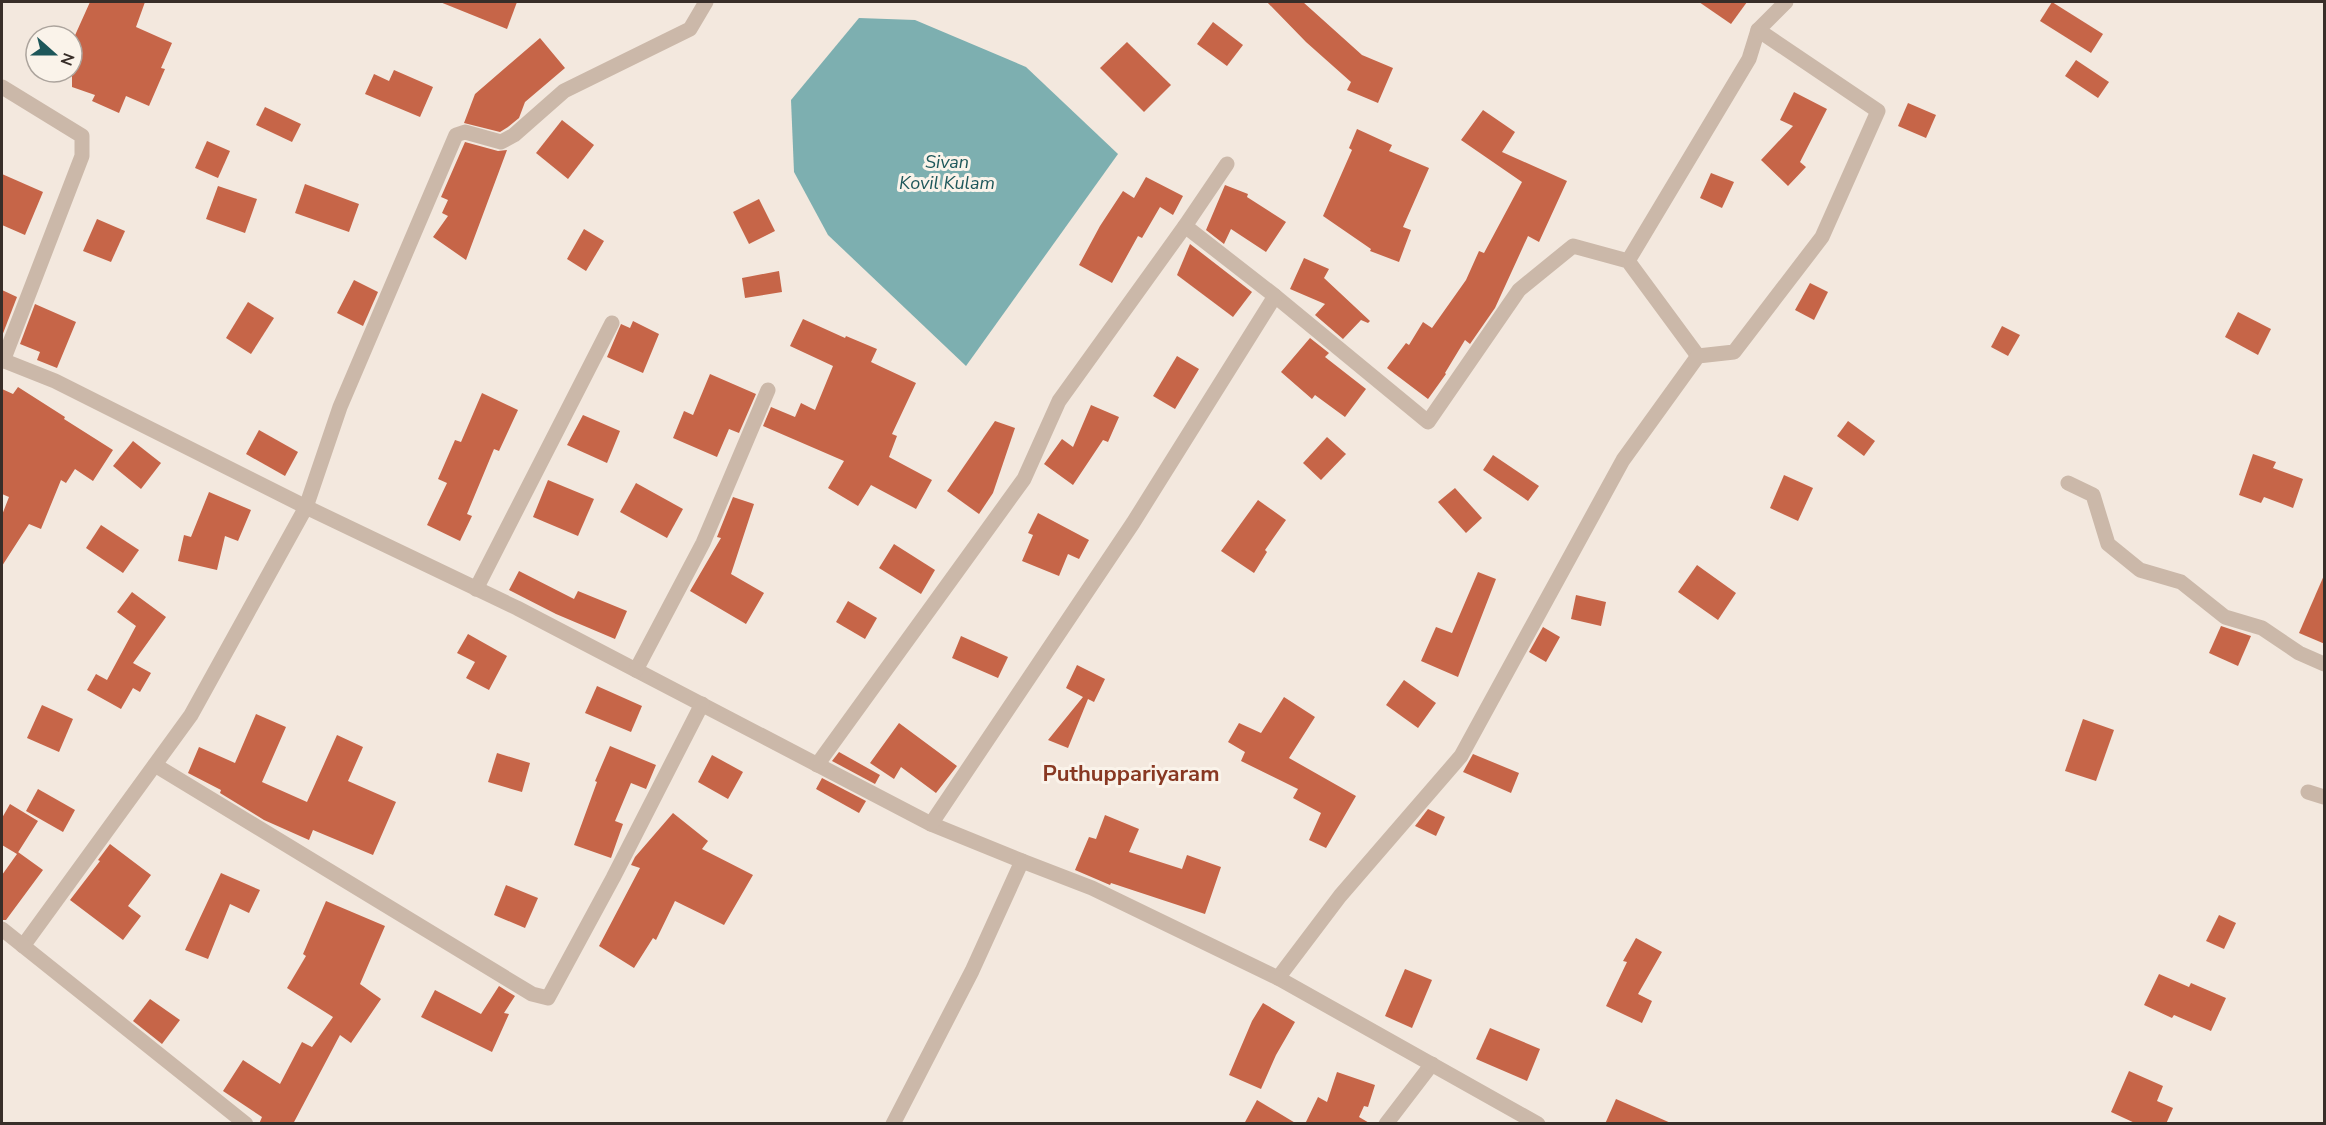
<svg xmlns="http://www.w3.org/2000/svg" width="2326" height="1125" font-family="'Nunito Sans',sans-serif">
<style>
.water{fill:#7dafb0}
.building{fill:#c66548}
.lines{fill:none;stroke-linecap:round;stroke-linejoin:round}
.minor{stroke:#cbb8a9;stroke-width:15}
.tertiary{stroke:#cbb8a9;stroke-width:15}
.labels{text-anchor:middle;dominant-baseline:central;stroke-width:6;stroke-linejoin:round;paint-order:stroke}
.water-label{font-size:18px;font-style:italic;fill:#1e575a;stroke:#faf3ea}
.district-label{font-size:22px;font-weight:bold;fill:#883822;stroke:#faf3ea}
</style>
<rect width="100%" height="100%" fill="#f3e8de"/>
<polygon class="water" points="859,18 915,20 1026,67 1118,154 966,366 828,235 794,172 791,100"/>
<g class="building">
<polygon points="90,2 145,2 136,27 172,43 161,68 165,69 149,106 126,96 119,113 92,101 95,95 72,87 72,42"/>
<polygon points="440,2 517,2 507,29"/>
<polygon points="1267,2 1303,2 1362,55 1393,68 1378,103 1347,90 1351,82 1306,42"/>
<polygon points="1699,2 1747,2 1731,24"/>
<polygon points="2052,2 2103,34 2091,53 2040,21"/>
<polygon points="1213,22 1243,45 1227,66 1197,44"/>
<polygon points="540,38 565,68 525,102 519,118 508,127 500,132 464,123 475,94"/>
<polygon points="1127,42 1171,85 1144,112 1100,68"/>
<polygon points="2076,60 2109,82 2098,98 2065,76"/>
<polygon points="394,70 433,87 420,117 365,94 374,74 389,81"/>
<polygon points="1794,92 1827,109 1800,162 1806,167 1788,186 1761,160 1793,126 1780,120"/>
<polygon points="1908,103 1936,115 1926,138 1898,126"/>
<polygon points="265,107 301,124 292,142 256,125"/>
<polygon points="1483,110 1515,132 1502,152 1567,181 1539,242 1528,236 1495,308 1470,344 1465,340 1445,373 1446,374 1428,399 1387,368 1406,343 1409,345 1423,322 1432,328 1466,280 1479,251 1484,253 1522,182 1461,140"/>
<polygon points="562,120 594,145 568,179 536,153"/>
<polygon points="1357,129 1392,145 1389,151 1429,168 1403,227 1411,230 1399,262 1370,251 1371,249 1323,216 1352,150 1349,148"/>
<polygon points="207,141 230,151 218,178 195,168"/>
<polygon points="465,142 498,151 507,150 466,260 433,237 448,216 442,213 448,200 441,197"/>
<polygon points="1711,173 1734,182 1722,208 1700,198"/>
<polygon points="2,174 43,192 25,235 2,225"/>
<polygon points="1146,177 1183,196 1173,215 1160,207 1142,238 1138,236 1112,283 1079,265 1100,226 1123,191 1134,198"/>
<polygon points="305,184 359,204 349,232 295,213"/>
<polygon points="1225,185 1248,194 1247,197 1286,222 1266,252 1231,229 1224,244 1206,230"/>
<polygon points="218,186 257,199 245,233 206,219"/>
<polygon points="759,199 775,231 749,244 733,212"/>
<polygon points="97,219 125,231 111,262 83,251"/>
<polygon points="584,229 604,241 586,271 567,259"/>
<polygon points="1190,244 1252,292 1233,317 1177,275"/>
<polygon points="1304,258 1329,269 1324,278 1370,321 1368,323 1361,320 1343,339 1315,315 1325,304 1290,289"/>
<polygon points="779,271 782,292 745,298 742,278"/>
<polygon points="354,280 378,292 363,326 337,313"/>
<polygon points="1810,283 1828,292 1814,320 1795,310"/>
<polygon points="2,290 17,297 2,336"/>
<polygon points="248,302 274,318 251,354 226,338"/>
<polygon points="35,304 76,322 57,368 37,360 40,352 20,344"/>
<polygon points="2238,312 2271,329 2258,355 2225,337"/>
<polygon points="803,319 845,338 846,336 877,349 871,362 916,383 892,434 897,436 889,457 932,480 916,509 871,485 858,506 828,488 844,461 763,426 771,407 795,417 801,403 815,410 833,366 790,346"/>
<polygon points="633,321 659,334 643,373 607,357 621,324 630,328"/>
<polygon points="2002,326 2020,335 2008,356 1991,347"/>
<polygon points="1310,338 1329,353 1325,357 1366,389 1345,417 1315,395 1312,399 1281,372"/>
<polygon points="1177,356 1199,369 1175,409 1153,396"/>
<polygon points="710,374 756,394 739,433 729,429 717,457 673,438 684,411 693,415"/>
<polygon points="18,387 65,417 64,419 113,450 93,481 75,469 66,483 61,480 41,529 29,524 2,566 2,515 9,497 2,494 2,389 13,394"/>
<polygon points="482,393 518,410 499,451 494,449 467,514 472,516 460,541 427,525 447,483 438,479 455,440 461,442"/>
<polygon points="1091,405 1119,417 1108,442 1103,440 1073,485 1044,464 1062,439 1073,447"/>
<polygon points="583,415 620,431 607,463 567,445"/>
<polygon points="995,421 1015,428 993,493 979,514 947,491"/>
<polygon points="1848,421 1875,441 1864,456 1837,436"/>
<polygon points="259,430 298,452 285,476 246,454"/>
<polygon points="1327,437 1346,454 1321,480 1303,463"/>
<polygon points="133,441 161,463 141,489 113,466"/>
<polygon points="2253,454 2276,462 2273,468 2303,479 2293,508 2264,497 2261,503 2239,495"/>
<polygon points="1493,455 1539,486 1528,501 1483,470"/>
<polygon points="1784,475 1813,488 1798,521 1770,508"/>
<polygon points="548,480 594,499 578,536 533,517"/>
<polygon points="636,483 683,509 667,538 620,512"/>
<polygon points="1455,488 1482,518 1466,533 1438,502"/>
<polygon points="209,492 251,510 238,541 225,536 217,570 178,561 184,535 191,537"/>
<polygon points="733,497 754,504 731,574 764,593 746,624 690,591 721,538 717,537"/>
<polygon points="1258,500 1286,520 1265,550 1267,552 1254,573 1221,551"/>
<polygon points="1038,513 1089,540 1079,559 1068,554 1059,576 1022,561 1033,535 1028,533"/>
<polygon points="101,525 139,550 123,573 86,548"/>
<polygon points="894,544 935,570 921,594 879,568"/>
<polygon points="1697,565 1736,593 1718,620 1678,592"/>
<polygon points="519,571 574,599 578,591 627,611 615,639 556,614 509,590"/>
<polygon points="1478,572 1496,579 1458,677 1421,661 1436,627 1452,633"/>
<polygon points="2325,573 2325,644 2299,633"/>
<polygon points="132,592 166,617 133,663 151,673 140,692 133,688 121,709 87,690 96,674 107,680 136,626 117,612"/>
<polygon points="1576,595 1606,602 1601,626 1571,619"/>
<polygon points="848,601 877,618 865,639 836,622"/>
<polygon points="2221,626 2251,636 2238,666 2209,653"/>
<polygon points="1543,627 1560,637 1546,662 1529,652"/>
<polygon points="468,634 507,656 489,690 466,678 475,662 457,653"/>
<polygon points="961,636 1008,657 998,678 952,658"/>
<polygon points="1077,665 1105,679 1094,702 1088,699 1068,748 1048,740 1083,697 1066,688"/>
<polygon points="1404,680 1436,703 1418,728 1386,705"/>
<polygon points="597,686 642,706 631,732 585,713"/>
<polygon points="1284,697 1315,717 1289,758 1356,796 1326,848 1309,840 1321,813 1293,798 1298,789 1241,761 1245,752 1228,742 1239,723 1261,733"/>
<polygon points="42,705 73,719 59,752 27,738"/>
<polygon points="256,714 286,727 262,782 307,802 337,735 363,747 348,781 396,802 373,855 313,830 309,840 264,820 220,793 221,790 188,773 199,747 235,763"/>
<polygon points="2083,719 2114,730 2096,781 2065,771"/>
<polygon points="899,723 957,766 936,793 901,767 894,779 870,763"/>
<polygon points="610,746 656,765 646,789 631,783 615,821 623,824 611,858 574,845 597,782 595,781"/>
<polygon points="839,752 880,775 875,784 832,761"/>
<polygon points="497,753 530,763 522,792 488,782"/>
<polygon points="1473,754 1519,773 1511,793 1463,772"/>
<polygon points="712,755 743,772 728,799 698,782"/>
<polygon points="822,778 866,801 859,813 816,789"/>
<polygon points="38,789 75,810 63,832 26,811"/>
<polygon points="10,804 38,821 17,854 18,852 43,870 6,920 2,920 2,875 17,854 2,845 2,818"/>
<polygon points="1428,809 1445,817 1436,836 1415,826"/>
<polygon points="673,813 708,841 702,849 753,875 724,925 675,901 656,940 653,938 634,968 599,946 640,868 631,865 635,857"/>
<polygon points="1105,815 1139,829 1129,852 1182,869 1187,855 1221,867 1205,914 1111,883 1110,885 1075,870 1089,837 1096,839"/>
<polygon points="110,844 151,875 128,906 141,916 123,940 70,900 100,861 98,860"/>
<polygon points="221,873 260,890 249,913 230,904 208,959 185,950"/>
<polygon points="506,885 538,898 525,928 494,915"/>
<polygon points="326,901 385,926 360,984 381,999 351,1043 340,1035 293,1124 259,1124 262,1117 223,1091 243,1060 280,1084 302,1042 312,1047 333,1017 287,988 306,956 303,954"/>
<polygon points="2219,915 2236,923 2224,949 2206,941"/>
<polygon points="1636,938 1662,952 1638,994 1652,1001 1642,1023 1606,1006 1627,962 1623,961"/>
<polygon points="1405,969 1432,980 1412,1028 1385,1016"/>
<polygon points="2159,974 2189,987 2191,983 2226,998 2211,1031 2174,1015 2172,1018 2144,1005"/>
<polygon points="499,986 515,996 504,1013 509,1014 492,1052 421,1017 435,990 481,1014"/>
<polygon points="150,999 180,1020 162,1044 133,1021"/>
<polygon points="1263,1003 1295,1022 1276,1055 1261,1089 1229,1075 1252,1021"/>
<polygon points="1490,1028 1540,1049 1527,1081 1476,1059"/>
<polygon points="2129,1071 2163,1086 2157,1101 2173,1108 2166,1124 2137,1124 2111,1112"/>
<polygon points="1337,1072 1375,1085 1368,1107 1364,1106 1359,1117 1371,1124 1305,1124 1318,1097 1327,1102"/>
<polygon points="1616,1099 1673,1124 1605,1124"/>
<polygon points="1257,1100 1297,1124 1244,1124"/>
</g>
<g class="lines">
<g class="minor">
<polyline points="2,87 82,136 82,156 3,361"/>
<polyline points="1185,226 1275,296 1428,422 1519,290 1573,246 1628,261 1698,356"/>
<polyline points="1628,261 1749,59 1758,30"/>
<polyline points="2,360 55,381 306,507 517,608 931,824 1022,861"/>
<polyline points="2068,483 2093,495 2108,544 2140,570 2181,582 2225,617 2262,628 2299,653 2324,664"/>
<polyline points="476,589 612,323"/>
<polyline points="636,670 703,543 768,390"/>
<polyline points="155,765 532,994 548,998 613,878 702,704"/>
<polyline points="817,765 1024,479 1059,401 1185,226 1227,164"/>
<polyline points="2308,792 2324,797"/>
<polyline points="931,824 1133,523 1275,296"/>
<polyline points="23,946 191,715 306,507 340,407 456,135 465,132 501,142 514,135 564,91 690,29 706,2"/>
<polyline points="1278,978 1340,896 1461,756 1623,460 1698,356 1734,352 1822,237 1878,111 1758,30 1786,2"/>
<polyline points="1386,1124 1432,1064"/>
</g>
<g class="tertiary">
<polyline points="2,929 246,1124"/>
<polyline points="893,1124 972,971 1022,861 1092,888 1278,978 1538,1124"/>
</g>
</g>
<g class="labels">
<g class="water-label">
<text x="947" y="162">Sivan<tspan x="947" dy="21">Kovil Kulam</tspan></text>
</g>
<g class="district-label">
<text x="1131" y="774">Puthuppariyaram</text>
</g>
</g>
<rect width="2326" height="1125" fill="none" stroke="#382e29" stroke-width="6"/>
<g transform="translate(54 54) rotate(111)"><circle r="28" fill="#faf3ea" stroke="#aca49d" stroke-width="1.5"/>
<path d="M0-4.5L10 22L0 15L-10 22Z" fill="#1e575a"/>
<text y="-9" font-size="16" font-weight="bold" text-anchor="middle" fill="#382e29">N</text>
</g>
</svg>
